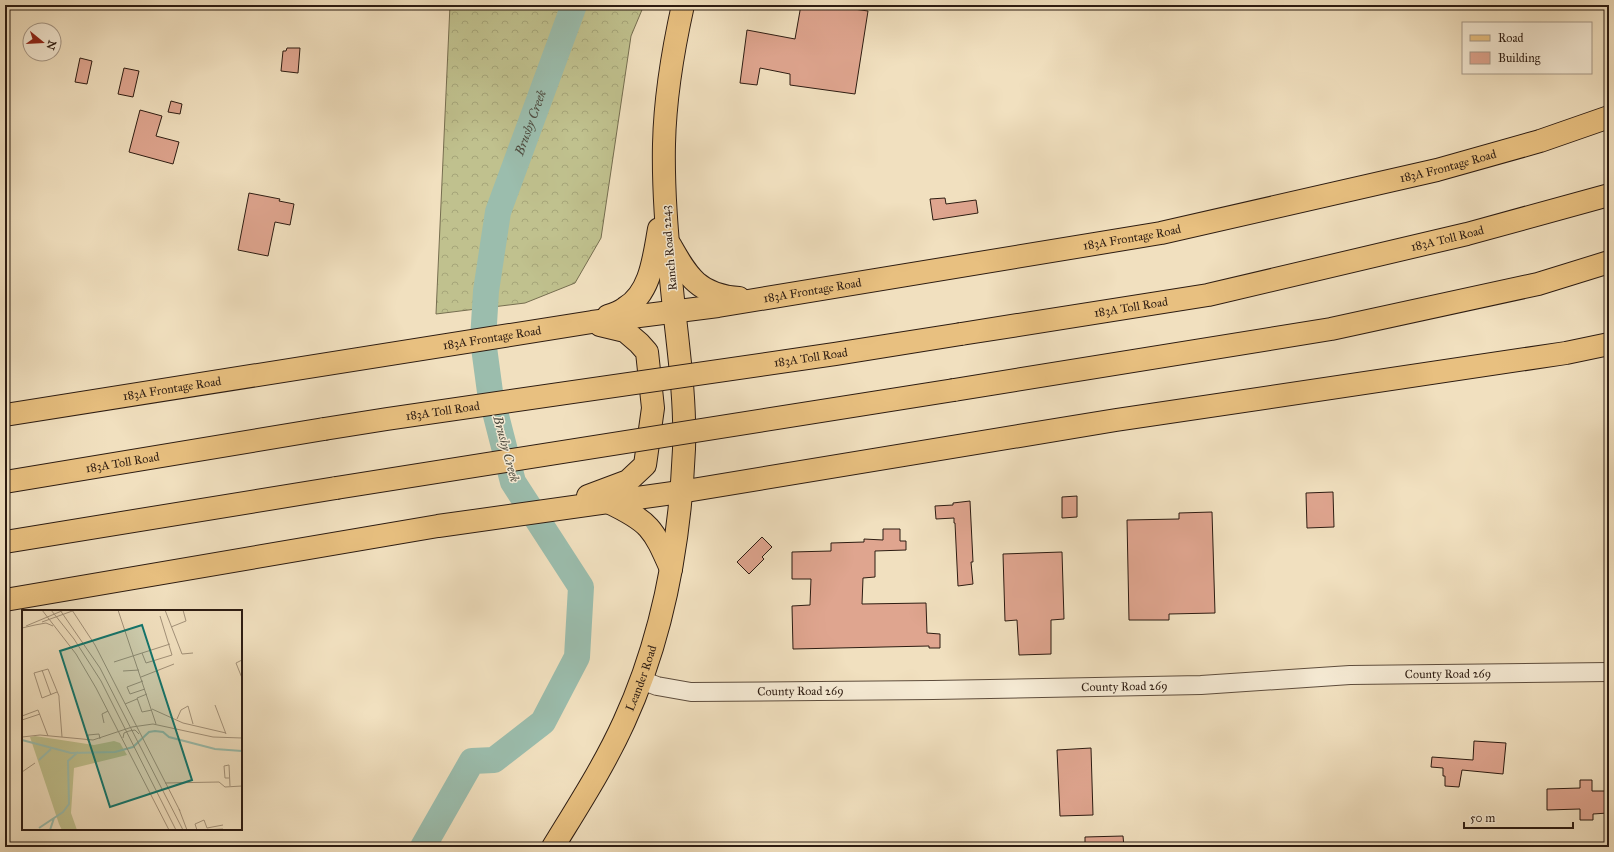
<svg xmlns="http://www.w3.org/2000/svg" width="1614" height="852" font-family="'IM FELL Great Primer',serif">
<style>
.forest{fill:url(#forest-crowns);stroke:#766e50}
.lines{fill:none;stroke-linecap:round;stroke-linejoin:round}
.river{stroke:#9bbdad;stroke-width:26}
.building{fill:#dfa58f;stroke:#2d1c12}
.minor-casing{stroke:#5e4d3d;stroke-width:20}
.major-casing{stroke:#2d1c12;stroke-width:24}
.highway-casing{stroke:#2d1c12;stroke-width:24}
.minor{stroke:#f6ebd5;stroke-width:18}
.major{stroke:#e8c080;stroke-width:22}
.highway{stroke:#e8c080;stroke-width:22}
.highway-bridge-casing{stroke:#2d1c12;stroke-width:24;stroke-linecap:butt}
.highway-bridge{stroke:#e8c080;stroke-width:22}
.labels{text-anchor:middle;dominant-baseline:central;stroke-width:3;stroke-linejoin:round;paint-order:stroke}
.street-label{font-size:12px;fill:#2d1c12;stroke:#f6ebd5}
.water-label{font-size:13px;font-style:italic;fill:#4e4c40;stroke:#f6ebd5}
.inset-river{fill:none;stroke:#9bbdad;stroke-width:2}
.inset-road{fill:none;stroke:#a3927a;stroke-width:1}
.view{fill:#0f766e;fill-opacity:0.15;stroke:#0f766e;stroke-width:2}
.inset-edge{fill:none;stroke:#2d1c12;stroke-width:2}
</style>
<defs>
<pattern id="forest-crowns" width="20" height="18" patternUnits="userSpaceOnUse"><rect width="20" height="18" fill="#c0c18e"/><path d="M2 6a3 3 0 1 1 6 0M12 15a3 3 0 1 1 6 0" fill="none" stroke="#a5a579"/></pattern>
</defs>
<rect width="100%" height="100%" fill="#f1e0bf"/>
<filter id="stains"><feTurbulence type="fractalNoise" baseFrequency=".005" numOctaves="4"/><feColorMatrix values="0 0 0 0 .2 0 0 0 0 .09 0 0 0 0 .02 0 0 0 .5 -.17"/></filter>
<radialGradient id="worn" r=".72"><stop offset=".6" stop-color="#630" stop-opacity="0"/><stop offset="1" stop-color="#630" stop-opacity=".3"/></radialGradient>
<polygon class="forest" points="450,5 644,5 631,36 601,238 575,283 525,303 436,314"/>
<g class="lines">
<path class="river" id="s1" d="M423 847 472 761 494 760 543 722 577 657 581 587 513 482 490 392 483 340 486 291 498 212 574 5"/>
</g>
<g class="building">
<polygon points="801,5 825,5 868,11 855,94 790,85 790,74 760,68 757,85 740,83 747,30 795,39"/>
<polygon points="287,48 300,48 298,73 281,71 283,51 286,51"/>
<polygon points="80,58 92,61 87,84 75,82"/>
<polygon points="124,68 139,71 133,97 118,94"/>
<polygon points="171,101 182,104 180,114 168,112"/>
<polygon points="140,110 162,116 156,136 179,142 173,164 129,152"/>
<polygon points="249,193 280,199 279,201 294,204 290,225 275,222 268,256 238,250"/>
<polygon points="945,198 946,204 976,200 978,213 933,220 930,199"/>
<polygon points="1333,492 1334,527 1307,528 1306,493"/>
<polygon points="1077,496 1077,517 1062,518 1062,497"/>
<polygon points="970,501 973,562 971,562 973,584 958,586 955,523 954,523 954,518 936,519 935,506 953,505 953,503"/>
<polygon points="1212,512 1215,613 1169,614 1169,620 1129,620 1127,520 1179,519 1179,513"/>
<polygon points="883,529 900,529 900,541 906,541 906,550 875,551 875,577 863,578 862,604 926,603 927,633 940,634 940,648 929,648 929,646 793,649 792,606 810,605 811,579 792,579 792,552 831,551 831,543 864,542 864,539 883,540"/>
<polygon points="762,537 772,547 762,557 764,559 749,574 737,562"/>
<polygon points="1062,552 1064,619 1051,620 1051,654 1019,655 1017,620 1005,621 1003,554"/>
<polygon points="1474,741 1506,743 1503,774 1462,770 1459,787 1445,786 1445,776 1443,776 1443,768 1431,767 1432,757 1473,760"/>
<polygon points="1091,748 1093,815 1060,816 1057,750"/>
<polygon points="1580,780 1592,780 1592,791 1607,791 1608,813 1593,814 1593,820 1580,820 1580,809 1547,810 1547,789 1580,788"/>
<polygon points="1123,836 1124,847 1085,847 1085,837"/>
</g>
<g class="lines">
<defs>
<g id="minor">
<path id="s2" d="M641 680 657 686 691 692 933 690 1201 685 1350 675 1609 672"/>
</g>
<g id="major">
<path d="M670 245C688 277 699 295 739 298"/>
<path d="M608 316C614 314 620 312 625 308 651 293 654 256 659 229"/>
<path id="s3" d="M5 415 592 322 718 306 1161 233 1437 170 1540 141 1609 117"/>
<polyline points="588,496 628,481 645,465 653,408 647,352 639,343 625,331 600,325"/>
<path d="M608 502C650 522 653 528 671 569"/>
<polyline points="5,600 438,526 680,492 1116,420 1566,353 1609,344"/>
<path id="s4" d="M553 847C578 806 604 766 624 722 663 637 680 542 684 449 686 393 676 335 671 279 667 234 663 189 664 144 665 97 673 50 683 5"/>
</g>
<g id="highway">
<path id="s5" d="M961 334 1208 295 1467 234 1609 195"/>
<polyline points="954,390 1331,329 1538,284 1609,262"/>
<path id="s6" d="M5 482 324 429"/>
<polyline points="5,542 336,488"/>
</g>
</defs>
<use href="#minor" class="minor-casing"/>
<use href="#major" class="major-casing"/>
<use href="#highway" class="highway-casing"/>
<use href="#minor" class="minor"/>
<use href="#major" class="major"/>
<use href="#highway" class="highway"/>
<defs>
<g id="highway-bridge">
<path id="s7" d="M324 429 387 419 835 354 961 334"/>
<polyline points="336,488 954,390"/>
</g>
</defs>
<use href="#highway-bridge" class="highway-bridge-casing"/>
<use href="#highway-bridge" class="highway-bridge"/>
</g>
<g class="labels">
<g class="street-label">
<text stroke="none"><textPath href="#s3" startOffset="1465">183A Frontage Road</textPath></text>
<text stroke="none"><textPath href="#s3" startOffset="1141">183A Frontage Road</textPath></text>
<text stroke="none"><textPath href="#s5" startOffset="496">183A Toll Road</textPath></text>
<text transform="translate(669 248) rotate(-95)">Ranch Road 2243</text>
<text stroke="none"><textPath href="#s3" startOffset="817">183A Frontage Road</textPath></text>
<text stroke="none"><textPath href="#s5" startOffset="172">183A Toll Road</textPath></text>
<text stroke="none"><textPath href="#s3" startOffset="493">183A Frontage Road</textPath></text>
<text stroke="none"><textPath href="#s7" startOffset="492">183A Toll Road</textPath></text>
<text stroke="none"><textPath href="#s3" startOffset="169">183A Frontage Road</textPath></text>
<text stroke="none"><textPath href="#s7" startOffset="120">183A Toll Road</textPath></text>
<text stroke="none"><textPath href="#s6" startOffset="119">183A Toll Road</textPath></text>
<text stroke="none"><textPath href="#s2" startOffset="809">County Road 269</textPath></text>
<text stroke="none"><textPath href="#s4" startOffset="191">Leander Road</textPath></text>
<text stroke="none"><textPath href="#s2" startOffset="485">County Road 269</textPath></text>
<text stroke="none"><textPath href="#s2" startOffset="161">County Road 269</textPath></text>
</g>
<g class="water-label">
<text stroke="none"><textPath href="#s1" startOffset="821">Brushy Creek</textPath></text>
<text transform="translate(506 449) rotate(75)">Brushy Creek</text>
</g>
</g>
<g transform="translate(22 610)">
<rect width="220" height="220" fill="#f1e0bf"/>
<path d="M13 126 72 135 92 131 98 133 105 145 52 158 49 203 55 220H40L37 214 8 127Z" fill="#c0c18e"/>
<path class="inset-river" d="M0 130 49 143 93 142 111 137 127 122 133 121 141 122 147 127 193 139 220 141M17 150 29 139M17 218 41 202 47 194 46 151 56 142M28 220 32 208"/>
<path class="inset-road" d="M20 0 54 44 74 78 147 220M29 0 52 29 79 71 154 220M38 0 78 58 161 220M50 0 73 35 158 201M96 0 134 114M143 0 160 44 171 43M20 12 53 0M13 15 24 13 31 16M4 16 42 0M149 17 164 11 161 0M0 18 13 15M120 43 148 34M220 50 214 53 220 68M92 52 120 43 124 53 150 45 138 6M20 60 29 85M101 61 117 60M119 67 152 54M121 71 105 77 108 84 123 79M35 82 20 88 12 63 26 59 37 86V88L40 127M125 84 115 88 120 102 130 100M103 94 115 89M193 95 204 124M130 99 161 113 204 123M0 106 16 100 26 126M155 109 159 100 166 96 171 114M0 110 18 104M82 113 80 104 86 101M0 127 18 125 71 130 110 117 131 114 191 127 220 128M101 128 102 123 107 121 113 120 117 124M66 131V125L77 124 78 129M0 162 13 153M207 168H203L202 156 207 155 208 176M143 173 197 172 203 177 220 176M157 199 165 220M185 218 201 215M175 220 173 214 182 210 185 218M181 220 201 219"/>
<path class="view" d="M120 15 170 170 88 197 38 41Z"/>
<rect width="220" height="220" class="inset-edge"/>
</g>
<rect width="1614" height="852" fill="none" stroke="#f1e0bf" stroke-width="20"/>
<rect x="6" y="6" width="1602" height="840" fill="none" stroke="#2d1c12" stroke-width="2"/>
<rect x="10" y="10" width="1594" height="832" fill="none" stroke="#2d1c12"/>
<rect x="1462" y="22" width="130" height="52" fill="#f6ebd5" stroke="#a69887"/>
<rect x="1470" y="35" width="20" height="6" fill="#e8c080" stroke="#a69887"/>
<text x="1498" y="42" font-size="12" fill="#2d1c12">Road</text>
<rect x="1470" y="52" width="20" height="12" fill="#dfa58f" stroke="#a69887"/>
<text x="1498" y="62" font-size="12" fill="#2d1c12">Building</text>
<g transform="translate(42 42) rotate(108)"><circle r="19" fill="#f6ebd5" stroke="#a69887"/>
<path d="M0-3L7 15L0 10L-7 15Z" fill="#8f2418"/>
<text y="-6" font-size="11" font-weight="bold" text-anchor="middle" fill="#2d1c12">N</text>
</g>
<path d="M1464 822v6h109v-6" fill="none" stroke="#2d1c12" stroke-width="2"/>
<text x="1470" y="822" font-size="12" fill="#2d1c12" stroke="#f6ebd5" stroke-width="3" paint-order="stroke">50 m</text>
<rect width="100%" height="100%" filter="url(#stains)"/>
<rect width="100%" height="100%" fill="url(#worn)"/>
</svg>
